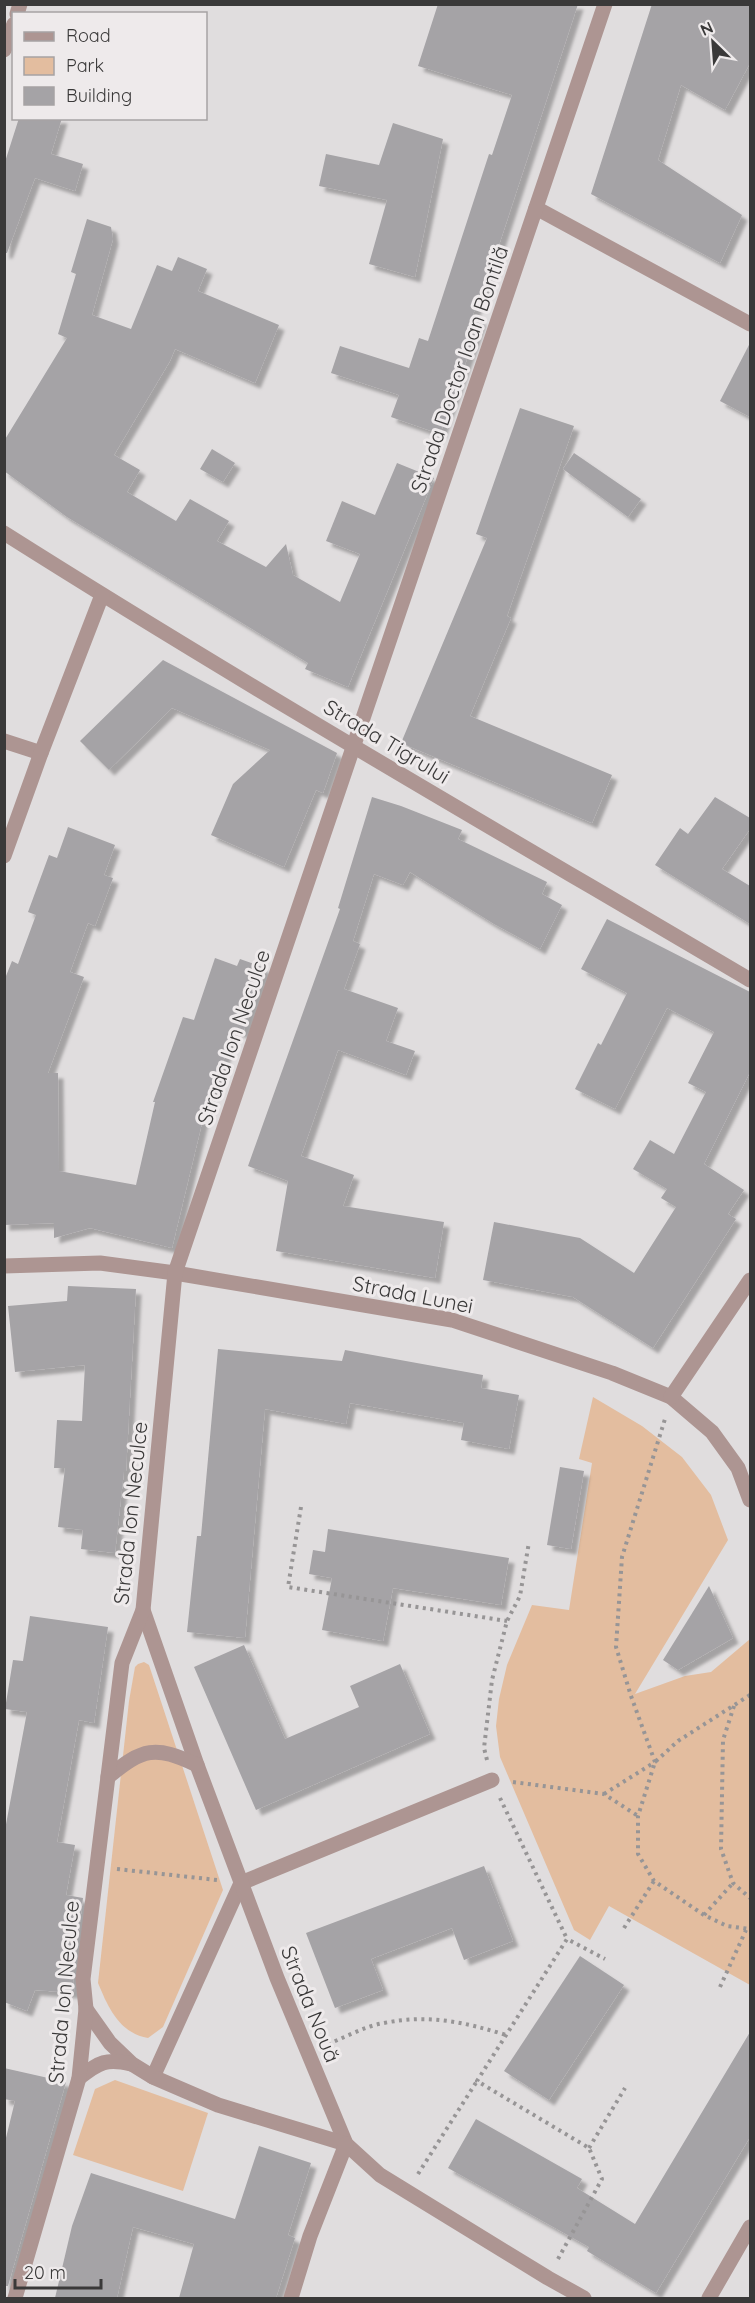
<svg xmlns="http://www.w3.org/2000/svg" width="755" height="2303" font-family="Quicksand,sans-serif">
<style>
.green{fill:#e3bd9f}
.building{fill:#a5a3a6;filter:url(#shadow)}
.lines{fill:none;stroke-linecap:round;stroke-linejoin:round}
.path{stroke:#979596;stroke-width:4;stroke-dasharray:3 4.5;stroke-linecap:butt}
.service{stroke:#ad9592;stroke-width:15}
.minor{stroke:#ad9592;stroke-width:15}
.labels{text-anchor:middle;dominant-baseline:central;stroke-width:6;stroke-linejoin:round;paint-order:stroke}
.street-label{font-size:21px;fill:#3a3939;stroke:#eeeaeb}
</style>
<defs>
<filter id="shadow"><feDropShadow dx="5.5" dy="5.5" stdDeviation="1.5" flood-color="#0004"/></filter>
</defs>
<rect width="100%" height="100%" fill="#e0ddde"/>
<g class="green">
<polygon points="593,1397 642,1426 682,1457 711,1495 728,1540 635,1694 685,1676 711,1672 750,1639 750,1985 609,1906 590,1940 574,1930 500,1757 496,1726 499,1699 507,1665 532,1605 569,1610 592,1463 579,1459"/>
<path d="M144 1662 149 1665 223 1890 163 2027 148 2038C119 2033 108 2007 98 1983L129 1701 135 1667 138 1664Z"/>
<polygon points="115,2080 208,2113 183,2191 73,2155 95,2089"/>
</g>
<g class="building">
<polygon points="438,4 578,4 499,245 502,246 472,317 481,320 440,434 391,417 399,395 331,373 340,346 409,368 419,338 428,341 489,154 492,155 512,95 418,66"/>
<polygon points="652,4 750,4 750,63 725,110 681,85 658,160 742,215 720,263 591,194"/>
<polygon points="19,118 62,118 51,154 83,164 75,191 35,178 7,253 4,253 4,165"/>
<polygon points="393,123 443,139 415,277 369,264 387,200 319,186 326,154 379,165"/>
<polygon points="87,219 111,227 113,239 92,315 131,329 157,265 172,271 178,257 207,269 198,291 279,325 255,383 175,349 170,361 114,455 140,470 127,492 176,521 190,499 229,521 217,541 266,567 286,544 293,575 340,602 360,554 326,541 342,501 375,515 397,463 434,478 348,687 305,669 308,663 67,517 4,471 4,441 67,338 58,334 76,274 71,272"/>
<polygon points="750,343 750,417 720,401"/>
<polygon points="520,408 574,426 507,616 511,618 470,716 612,775 592,823 401,743 487,538 476,534"/>
<polygon points="212,449 235,463 223,482 200,469"/>
<polygon points="574,453 641,499 628,517 563,469"/>
<polygon points="163,660 337,753 323,793 316,790 284,867 211,835 233,784 270,750 172,708 109,770 80,741"/>
<polygon points="372,797 401,806 462,830 458,839 547,882 542,894 562,905 540,949 494,924 410,872 403,885 374,874 353,941 360,944 344,989 398,1008 386,1041 415,1051 406,1075 338,1050 301,1156 354,1175 343,1206 444,1222 435,1278 276,1251 288,1181 248,1166 340,909 338,908"/>
<polygon points="715,797 750,818 750,829 722,869 750,886 750,924 655,865 680,828 688,834"/>
<polygon points="68,827 115,845 104,875 113,878 95,926 88,923 70,972 84,977 48,1073 58,1073 59,1171 136,1185 155,1102 153,1102 183,1017 194,1020 215,958 237,966 240,959 265,968 243,1033 234,1030 203,1119 172,1248 90,1228 54,1238 54,1223 4,1225 4,981 12,961 18,964 36,915 28,912 49,855 57,858"/>
<polygon points="607,919 750,992 750,1072 704,1164 744,1190 728,1214 736,1219 653,1348 573,1297 483,1280 494,1222 580,1238 634,1273 676,1207 661,1198 667,1189 633,1169 650,1140 674,1154 706,1092 688,1083 714,1032 667,1008 615,1109 575,1089 598,1043 601,1045 627,993 581,969"/>
<polygon points="68,1286 136,1289 126,1471 124,1471 115,1553 81,1549 83,1530 58,1527 65,1468 54,1468 57,1420 82,1421 85,1365 15,1372 8,1306 67,1301"/>
<polygon points="218,1349 342,1361 345,1350 483,1375 481,1388 519,1395 509,1449 461,1440 464,1423 350,1403 346,1424 265,1409 245,1638 187,1632 197,1536 201,1536"/>
<polygon points="560,1467 584,1471 571,1549 547,1545"/>
<polygon points="328,1529 509,1558 501,1605 393,1588 383,1641 322,1630 332,1578 309,1574 313,1550 325,1552"/>
<polygon points="709,1586 733,1638 678,1670 663,1660"/>
<polygon points="30,1616 108,1627 94,1723 79,1720 57,1842 75,1845 66,1895 83,1898 73,1978 75,1993 35,1990 27,2011 4,2002 4,1835 27,1712 5,1709 13,1660 23,1661"/>
<polygon points="244,1645 285,1739 359,1707 350,1686 400,1664 430,1734 256,1810 194,1667"/>
<polygon points="484,1866 513,1941 464,1960 452,1928 371,1959 383,1990 335,2008 306,1933"/>
<polygon points="580,1956 624,1985 549,2100 504,2071"/>
<polygon points="750,2032 750,2137 656,2293 587,2251 589,2247 448,2168 476,2119 582,2179 577,2188 635,2224"/>
<polygon points="4,2068 66,2082 8,2286 4,2286 4,2146 15,2101 4,2099"/>
<polygon points="259,2146 311,2163 288,2235 295,2238 276,2298 179,2298 194,2244 133,2227 117,2298 55,2298 72,2226 91,2173 235,2219"/>
</g>
<g class="lines">
<g class="path">
<polyline points="301,1507 288,1587 507,1621"/>
<polyline points="750,1695 678,1741 655,1762 638,1816 638,1854 654,1881 704,1915 727,1926 750,1929"/>
<polyline points="734,1706 723,1740 721,1849 733,1883 750,1898"/>
<polyline points="487,1760 484,1748 492,1680 507,1621 520,1596 529,1542"/>
<polyline points="513,1782 604,1794 638,1816"/>
<polyline points="604,1794 655,1762 631,1696 616,1647 622,1557 665,1419"/>
<polyline points="500,1798 567,1939"/>
<polyline points="117,1869 217,1880"/>
<polyline points="704,1915 733,1883"/>
<polyline points="624,1928 654,1881"/>
<polyline points="720,1987 746,1930"/>
<path d="M328 2044C346 2037 365 2026 384 2023 429 2014 464 2022 506 2035"/>
<polyline points="589,2148 625,2088"/>
<polyline points="418,2174 477,2081"/>
<polyline points="558,2259 602,2179 589,2148 477,2081 567,1939 605,1959"/>
</g>
<g class="service">
<polyline points="4,741 41,753"/>
<polyline points="153,2077 241,1883 492,1780"/>
</g>
<g class="minor">
<polyline points="17,14 20,4"/>
<polyline points="4,50 14,24"/>
<polyline points="536,208 750,324"/>
<path d="M4 533C249 688 501 833 750 980"/>
<polyline points="4,856 41,753 102,595"/>
<polyline points="4,1266 100,1263 175,1273 452,1320 612,1373 671,1397 712,1432 738,1468 750,1500"/>
<polyline points="671,1397 750,1280"/>
<polyline points="143,1610 197,1765 277,1978 346,2144 380,2175 548,2278 584,2298"/>
<path d="M108 1777C143 1748 155 1745 197 1765"/>
<polyline points="86,2009 110,2043 132,2064 153,2077 218,2105 346,2144"/>
<path d="M79 2078C99 2062 107 2058 131 2064"/>
<polyline points="15,2298 79,2078 86,2009 83,1979 122,1663 143,1610 175,1273 605,4"/>
<polyline points="291,2298 310,2236 346,2144"/>
<polyline points="709,2298 750,2227"/>
</g>
</g>
<g class="labels">
<g class="street-label">
<text transform="translate(459 369) rotate(-71)">Strada Doctor Ioan Bontilă</text>
<text transform="translate(387 741) rotate(31)">Strada Tigrului</text>
<text transform="translate(233 1037) rotate(-71)">Strada Ion Neculce</text>
<text transform="translate(413 1294) rotate(11)">Strada Lunei</text>
<text transform="translate(130 1513) rotate(-84)">Strada Ion Neculce</text>
<text transform="translate(63 1992) rotate(-85)">Strada Ion Neculce</text>
<text transform="translate(311 2004) rotate(68)">Strada Nouă</text>
</g>
</g>
<rect width="755" height="2303" fill="none" stroke="#3a3939" stroke-width="12"/>
<rect x="12" y="12" width="195" height="108" fill="#eeeaeb" stroke="#a6a3a4" stroke-width="1.5"/>
<rect x="24" y="32" width="30" height="9" fill="#ad9592" stroke="#a6a3a4" stroke-width="1.5"/>
<text x="66" y="42" font-size="18" fill="#3a3939">Road</text>
<rect x="24" y="57" width="30" height="18" fill="#e3bd9f" stroke="#a6a3a4" stroke-width="1.5"/>
<text x="66" y="72" font-size="18" fill="#3a3939">Park</text>
<rect x="24" y="87" width="30" height="18" fill="#a5a3a6" stroke="#a6a3a4" stroke-width="1.5"/>
<text x="66" y="102" font-size="18" fill="#3a3939">Building</text>
<g transform="translate(713 42) rotate(335)" stroke="#eeeaeb" stroke-width="4.5" paint-order="stroke">
<path d="M0-4.5L10 22L0 15L-10 22Z" fill="#3a3939"/>
<text y="-9" font-size="16" font-weight="bold" text-anchor="middle" fill="#3a3939">N</text>
</g>
<path d="M15 2279v9h86v-9" fill="none" stroke="#3a3939" stroke-width="3"/>
<text x="24" y="2279" font-size="18" fill="#3a3939" stroke="#eeeaeb" stroke-width="4.5" paint-order="stroke">20 m</text>
</svg>
